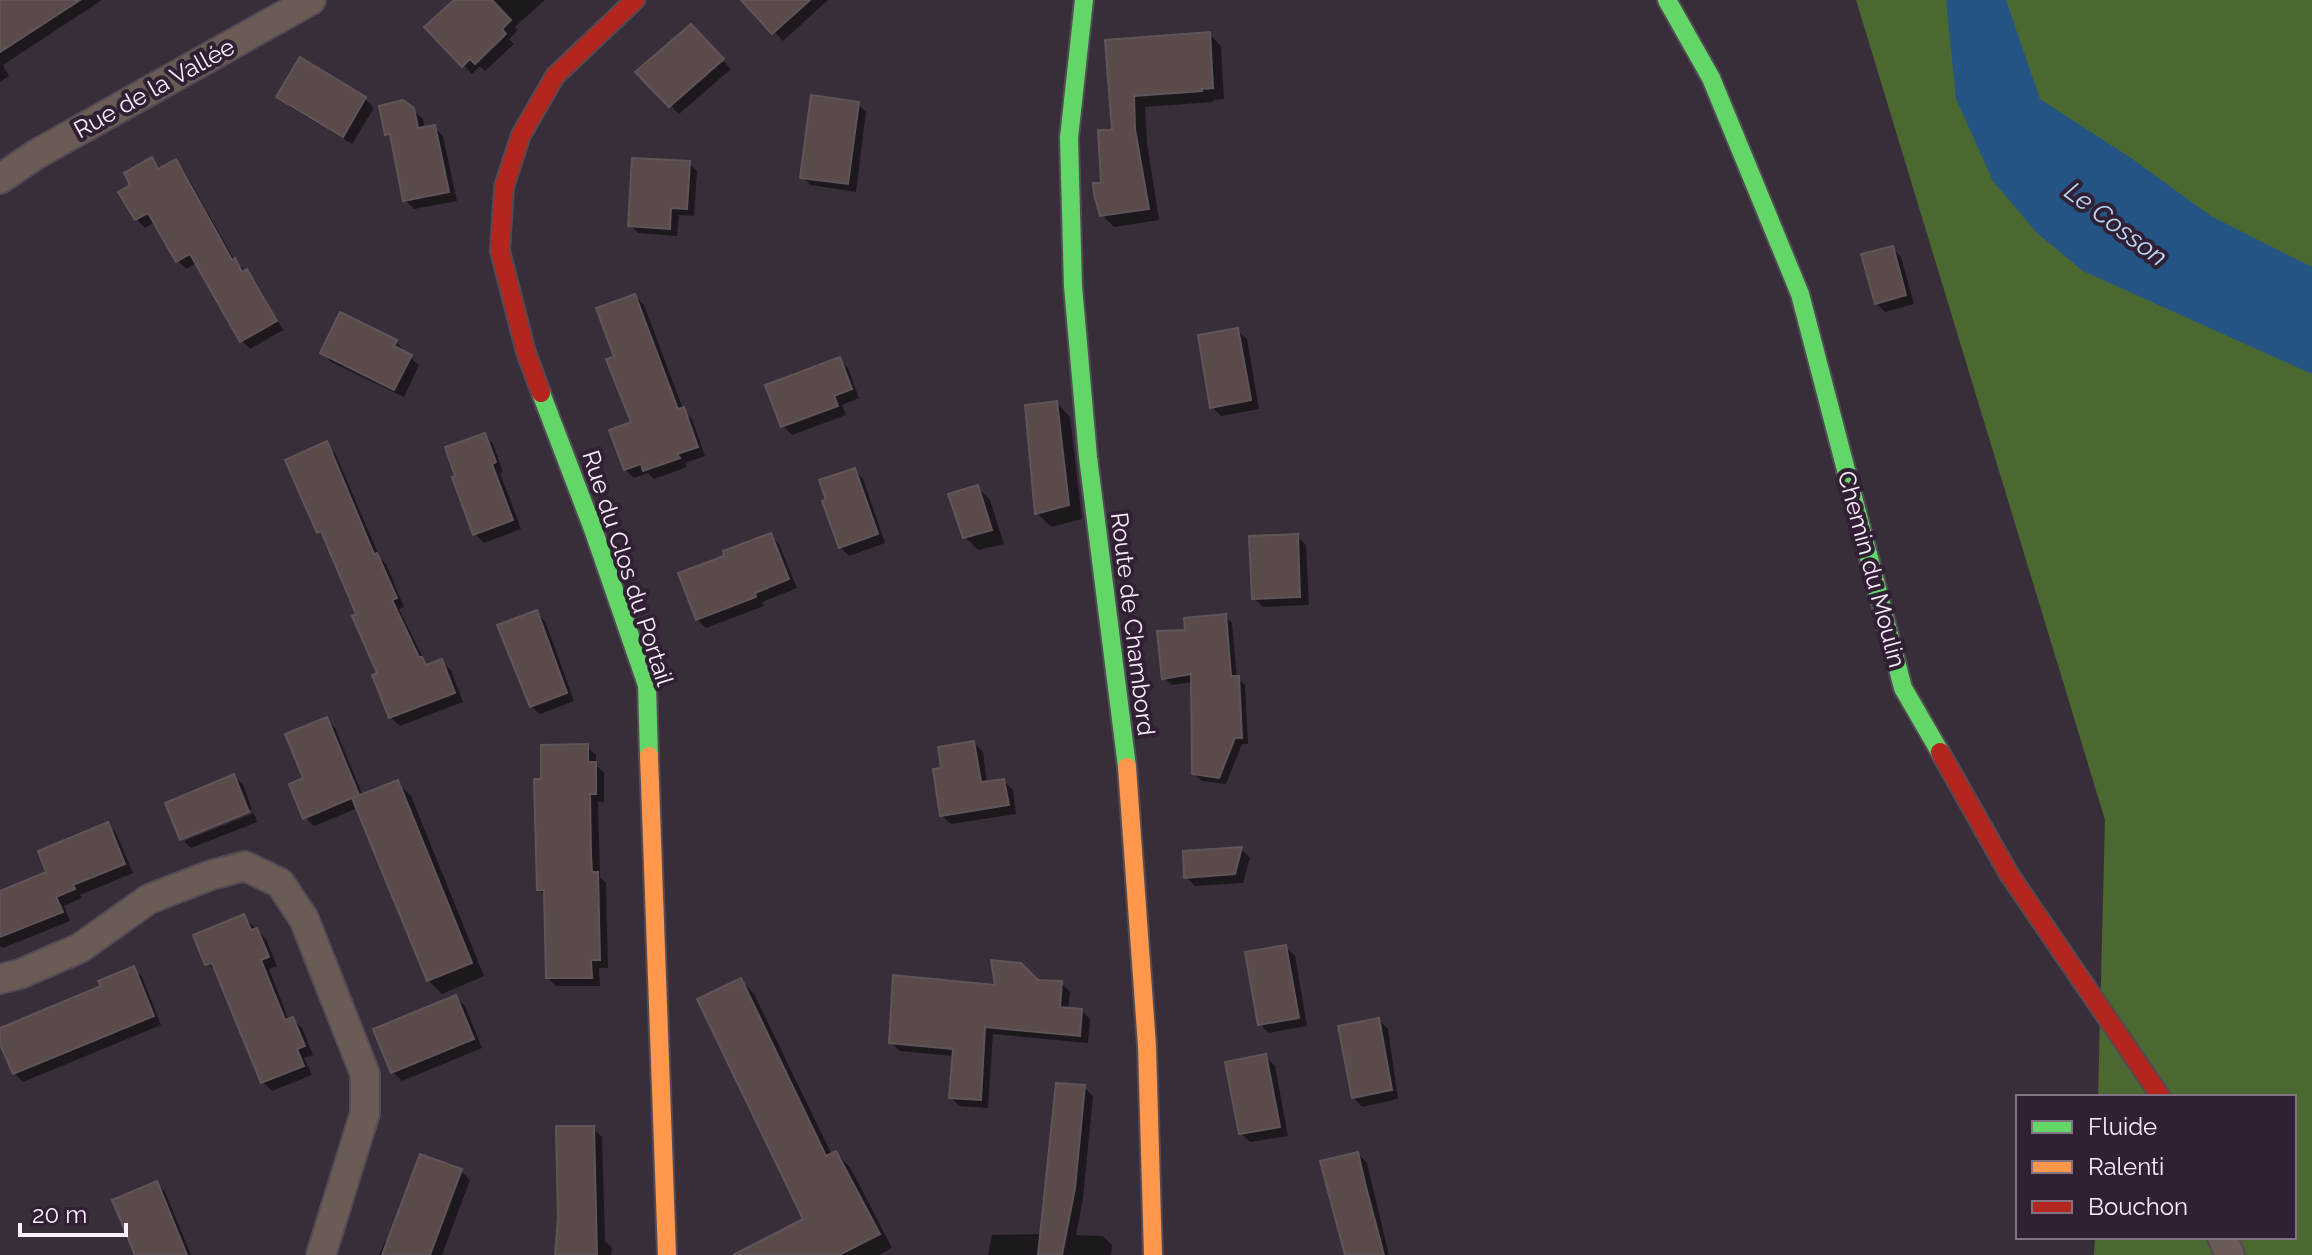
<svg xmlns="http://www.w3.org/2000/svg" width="2312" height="1255" font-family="Raleway,sans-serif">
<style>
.forest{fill:#4c6831}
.water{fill:#245484}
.shadow{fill:#0007}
.building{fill:#5a4a4a;stroke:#5f5559;stroke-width:2}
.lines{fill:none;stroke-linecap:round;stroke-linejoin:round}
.street-casing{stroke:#524a54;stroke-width:32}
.fast-casing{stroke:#524a54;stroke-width:22}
.slow-casing{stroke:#524a54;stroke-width:22}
.jam-casing{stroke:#524a54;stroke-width:22}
.street{stroke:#6a5c55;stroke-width:28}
.fast{stroke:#63d668;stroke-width:18}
.slow{stroke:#ff974d;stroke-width:18}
.jam{stroke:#b3261e;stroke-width:18}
.labels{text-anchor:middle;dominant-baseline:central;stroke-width:8;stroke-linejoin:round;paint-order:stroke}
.street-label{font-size:24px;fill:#fbeffd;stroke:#312034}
.water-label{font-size:26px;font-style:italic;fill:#bddaf9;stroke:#312034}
</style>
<rect width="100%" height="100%" fill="#382e39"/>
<polygon class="forest" points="1856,0 2312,0 2312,1255 2094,1255 2095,1237 2294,1237 2294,1097 2098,1097 2105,820"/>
<polygon class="water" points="1946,0 2006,0 2040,99 2131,158 2211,216 2312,267 2312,374 2083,271 2037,233 1993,181 1956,99"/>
<g class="shadow">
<polygon points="8,0 102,0 3,65 9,76 0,82 0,16"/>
<polygon points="456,0 545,0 515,27 518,30 509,39 514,44 485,71 480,66 472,74 427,27"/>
<polygon points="752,0 828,0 783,41 748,4"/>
<polygon points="691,27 731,69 679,114 638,72"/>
<polygon points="1209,34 1221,46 1224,99 1213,100 1213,102 1145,107 1147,143 1159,220 1114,227 1102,215 1103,185 1114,132 1107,42"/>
<polygon points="279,97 365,99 374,108 352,144 288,106"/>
<polygon points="858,104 866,112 856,192 811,185 802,177"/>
<polygon points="413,110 423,119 425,129 434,127 443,136 457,201 414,209 405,200 394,141 387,134"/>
<polygon points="151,160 160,168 175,161 184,170 235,261 255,280 283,330 250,349 242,341 197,263 186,269 178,261 155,222 145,228 136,219 133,186"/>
<polygon points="689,163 697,171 694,216 679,215 677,236 638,233 630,225"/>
<polygon points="1892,248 1901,257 1914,304 1885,312 1876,303"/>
<polygon points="635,296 644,305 683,409 692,419 705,456 685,463 687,467 654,479 648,473 634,478 625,469 633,423 616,358"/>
<polygon points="1237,330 1247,339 1259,409 1221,416 1212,407"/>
<polygon points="396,342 405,351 404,353 419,365 404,397 331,362 322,353"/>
<polygon points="839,359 848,368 859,398 842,405 846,415 792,435 783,426"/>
<polygon points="1057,403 1070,417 1082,519 1051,527 1037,513"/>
<polygon points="484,435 493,444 503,472 500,473 521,529 484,543 475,534"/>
<polygon points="326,444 335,453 380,558 386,564 404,607 399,609 425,662 429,666 442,661 451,670 463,702 400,726 390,717 380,674 359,615 326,539 319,532"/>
<polygon points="854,470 863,479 885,543 849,556 840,547"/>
<polygon points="977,487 990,500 1004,544 978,550 965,537"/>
<polygon points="770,535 779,544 797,588 762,602 764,606 706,628 697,619 727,557"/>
<polygon points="1297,536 1306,545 1309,605 1263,607 1254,598"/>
<polygon points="536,613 545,621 574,701 540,714 531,706"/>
<polygon points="1225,616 1232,623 1237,678 1245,685 1248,744 1242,744 1226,784 1202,781 1194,774 1193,682 1172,685 1164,678"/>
<polygon points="326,719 335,728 363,796 397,782 411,796 484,976 442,994 428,980 358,808 314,826 305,817"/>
<polygon points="974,743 983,752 987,783 1004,781 1013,790 1016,814 951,824 941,815 944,770"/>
<polygon points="587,747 596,755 596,765 604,773 604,802 598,802 600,877 606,883 608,968 599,968 600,986 556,986 548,978 546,897 539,889 543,781"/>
<polygon points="234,776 243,785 252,809 184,837 184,841 167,804"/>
<polygon points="254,813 257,822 191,848 184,841"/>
<polygon points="107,824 116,833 133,873 80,895 82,898 64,906 70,921 3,948 0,946 0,893 49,873"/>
<polygon points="1241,849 1250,858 1243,883 1195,886 1186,877"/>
<polygon points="243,916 266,939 277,966 269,969 289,1021 293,1019 302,1028 313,1055 304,1058 312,1075 272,1091 263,1082 218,972 207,964"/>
<polygon points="1286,947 1295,956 1307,1026 1269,1033 1260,1024"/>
<polygon points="133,968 142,977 161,1025 23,1082 14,1073 0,1039 0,1030 104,987"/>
<polygon points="741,980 754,994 832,1155 836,1153 850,1167 892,1248 879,1255 738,1255 805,1220"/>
<polygon points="1061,983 1070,992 1068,1010 1082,1011 1090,1019 1088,1043 993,1034 988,1108 959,1106 951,1097 954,1056 900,1051 891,1043 997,987"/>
<polygon points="456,997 465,1006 482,1048 402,1081 393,1072"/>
<polygon points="1379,1020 1388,1029 1398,1099 1362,1107 1353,1097"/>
<polygon points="1266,1057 1275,1066 1288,1136 1250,1142 1241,1133"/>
<polygon points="1084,1087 1093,1096 1083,1198 1076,1235 1103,1236 1112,1245 1111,1255 988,1255 992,1235 1042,1234"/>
<polygon points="593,1128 602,1137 605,1241 612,1248 611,1255 557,1255"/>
<polygon points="1358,1154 1367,1163 1389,1255 1348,1255"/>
<polygon points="461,1171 470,1180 442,1255 379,1255 385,1241 389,1243"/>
<polygon points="156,1183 165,1192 191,1255 137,1255"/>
</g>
<g class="building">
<polygon points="0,0 80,0 0,52"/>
<polygon points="454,0 492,0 511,20 502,29 506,34 475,64 470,59 462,67 424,27"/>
<polygon points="741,0 810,0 772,34"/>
<polygon points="691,24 724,59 669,107 635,72"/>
<polygon points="1210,32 1213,88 1202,89 1202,91 1134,96 1135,129 1149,209 1100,216 1094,194 1093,183 1101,183 1098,130 1112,130 1105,40"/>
<polygon points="300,57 366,97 343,137 276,97"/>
<polygon points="811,95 859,102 848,184 800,178"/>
<polygon points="403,100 414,108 418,128 435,125 449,192 403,201 390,134 385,135 379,106"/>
<polygon points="152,157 158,169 176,159 232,260 235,258 242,272 247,269 277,321 240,342 190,254 176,262 148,213 135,220 118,192 130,185 124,173"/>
<polygon points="632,158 690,161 687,209 671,208 670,229 628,226"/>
<polygon points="1893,246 1906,295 1875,304 1861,254"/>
<polygon points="635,294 678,409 684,407 698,447 677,454 680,458 643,471 641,464 624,470 609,430 631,422 606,359 614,357 596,308"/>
<polygon points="340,312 397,340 394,346 412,355 394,390 320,353"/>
<polygon points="1238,328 1251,400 1210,408 1198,335"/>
<polygon points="840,357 852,389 834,396 838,406 781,427 765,385"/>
<polygon points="1057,401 1069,505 1035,514 1025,405"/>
<polygon points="485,433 496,462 492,464 513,520 473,535 452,477 455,476 445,447"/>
<polygon points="327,441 374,554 377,553 397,598 392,600 419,657 422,657 426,665 442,659 455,693 389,718 372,675 377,673 352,616 356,614 321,531 317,533 285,460"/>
<polygon points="855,468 878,534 839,548 822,501 826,500 819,480"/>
<polygon points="978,485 992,530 963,538 948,494"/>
<polygon points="771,533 789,579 755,593 756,597 696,620 678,573 724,556 723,551"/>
<polygon points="1298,534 1300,597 1252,599 1249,536"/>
<polygon points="537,610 567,693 530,707 497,625"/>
<polygon points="1226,614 1231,676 1239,676 1242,738 1235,738 1219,778 1192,774 1191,674 1162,679 1157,631 1185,630 1184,618"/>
<polygon points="327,717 359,795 303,819 289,784 303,778 285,734"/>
<polygon points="974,741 981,782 1004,779 1009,805 940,816 933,769 941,768 938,747"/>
<polygon points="588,744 588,762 596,762 596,794 590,794 591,854 592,872 598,872 600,960 591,960 592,978 546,978 544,890 537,890 534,779 541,779 541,745"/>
<polygon points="234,774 249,812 180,840 165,803"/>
<polygon points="398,780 472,963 427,981 352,798"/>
<polygon points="108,822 125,864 73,885 75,889 56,897 63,912 0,937 0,891 46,872 38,851"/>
<polygon points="1242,847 1235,874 1184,878 1183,851"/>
<polygon points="244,914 251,930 257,928 269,957 261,960 285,1020 293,1017 305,1046 297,1049 304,1066 261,1083 212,963 205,965 193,935"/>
<polygon points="1286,945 1299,1018 1258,1025 1245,952"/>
<polygon points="991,960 1021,963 1038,980 1062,981 1060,1007 1082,1009 1080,1036 985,1027 981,1100 949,1098 953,1049 889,1043 893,975 995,985"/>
<polygon points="134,966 154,1016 13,1074 0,1044 0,1028 101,986 98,981"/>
<polygon points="741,978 826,1156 836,1151 880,1234 839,1255 733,1255 803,1219 697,999"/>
<polygon points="456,995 474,1039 391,1073 373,1029"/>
<polygon points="1379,1018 1392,1090 1352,1098 1338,1026"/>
<polygon points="1266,1054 1280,1127 1239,1134 1225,1062"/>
<polygon points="1056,1083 1085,1085 1075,1188 1062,1255 1038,1255"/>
<polygon points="556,1126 594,1126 597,1255 555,1255 558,1218"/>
<polygon points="1358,1152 1365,1183 1384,1255 1345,1255 1320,1161"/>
<polygon points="420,1154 462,1169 430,1255 382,1255"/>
<polygon points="157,1181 187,1255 135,1255 112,1200"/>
</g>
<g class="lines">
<defs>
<g id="street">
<polyline points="0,179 35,155 311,0"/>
<polyline points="0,979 20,974 80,948 149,899 211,875 245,866 280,883 304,919 365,1074 365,1113 321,1255"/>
<polyline points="2222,1237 2230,1255"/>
</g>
<g id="fast">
<polyline points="1084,0 1069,138 1073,286 1088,457 1127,767"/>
<polyline points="1667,0 1711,78 1800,294 1903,688 1940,752"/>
<polyline points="541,393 593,529 647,685 649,756"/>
</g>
<g id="slow">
<polyline points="649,756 667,1255"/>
<polyline points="1127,767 1147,1046 1153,1255"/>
</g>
<g id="jam">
<polyline points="541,393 526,352 500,251 504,187 521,135 555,76 635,0"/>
<polyline points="1940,752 2009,874 2161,1097"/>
</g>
</defs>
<use href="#street" class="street-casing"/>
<use href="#fast" class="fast-casing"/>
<use href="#slow" class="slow-casing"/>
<use href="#jam" class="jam-casing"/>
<use href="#street" class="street"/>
<use href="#fast" class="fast"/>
<use href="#slow" class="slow"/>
<use href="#jam" class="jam"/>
</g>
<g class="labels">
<g class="street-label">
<text transform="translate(154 88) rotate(-29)">Rue de la Vallée</text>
<text transform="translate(628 568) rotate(72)">Rue du Clos du Portail</text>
<text transform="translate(1872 569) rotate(75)">Chemin du Moulin</text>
<text transform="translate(1133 624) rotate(83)">Route de Chambord</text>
</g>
<g class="water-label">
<text transform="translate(2116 224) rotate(37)">Le Cosson</text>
</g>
</g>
<rect x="2016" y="1095" width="280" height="144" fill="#312034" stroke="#827384" stroke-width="2"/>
<rect x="2032" y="1121" width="40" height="12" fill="#63d668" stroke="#827384" stroke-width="2"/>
<text x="2088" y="1135" font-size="24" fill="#fbeffd">Fluide</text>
<rect x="2032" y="1161" width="40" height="12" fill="#ff974d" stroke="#827384" stroke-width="2"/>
<text x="2088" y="1175" font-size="24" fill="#fbeffd">Ralenti</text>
<rect x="2032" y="1201" width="40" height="12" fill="#b3261e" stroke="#827384" stroke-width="2"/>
<text x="2088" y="1215" font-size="24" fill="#fbeffd">Bouchon</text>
<path d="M20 1223v12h106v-12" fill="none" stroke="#fbeffd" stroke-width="4"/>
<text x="32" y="1223" font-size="24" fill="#fbeffd" stroke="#312034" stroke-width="6" paint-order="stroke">20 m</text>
</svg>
